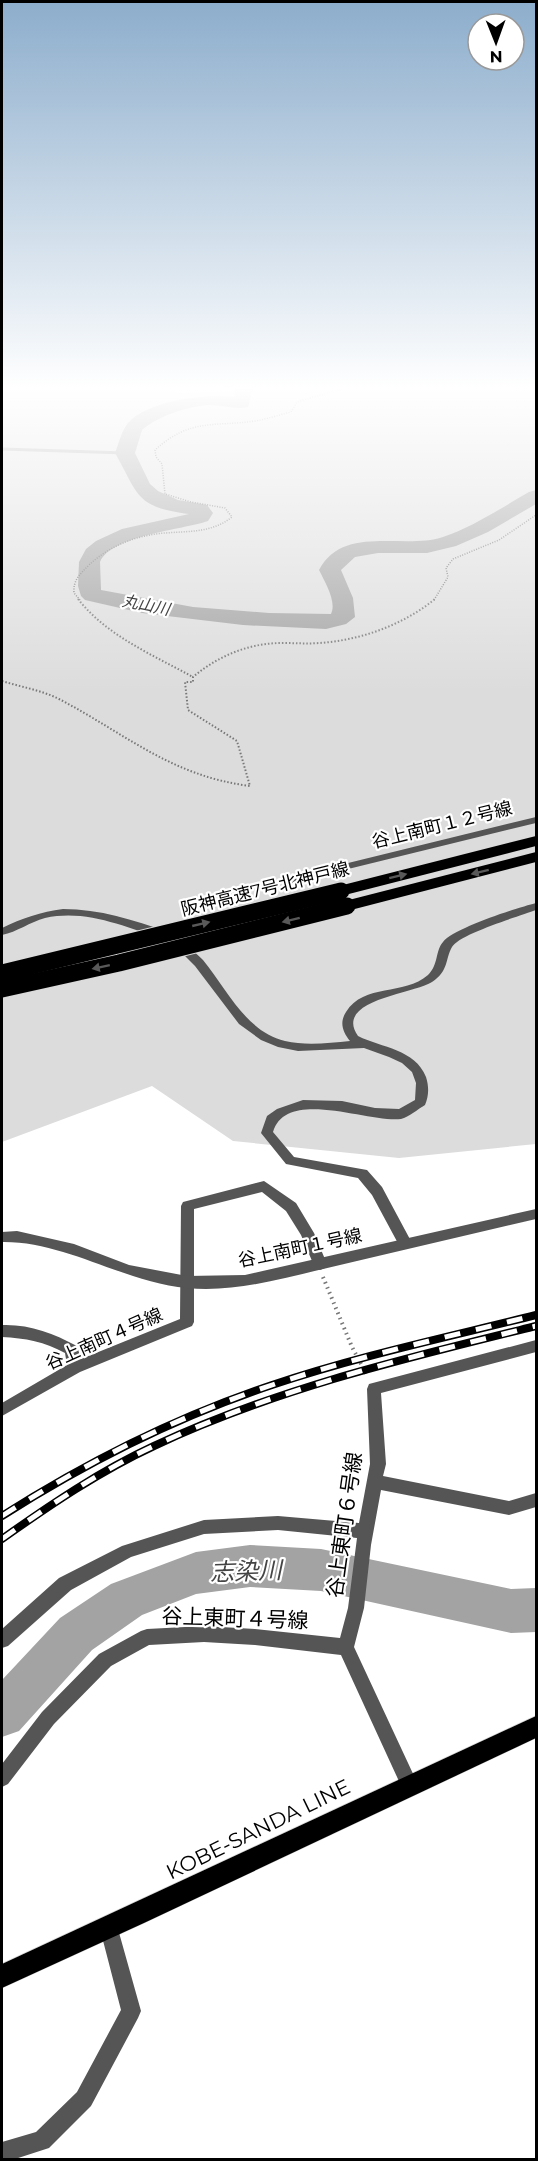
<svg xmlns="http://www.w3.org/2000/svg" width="538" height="2161" font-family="Montserrat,'Noto Sans JP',sans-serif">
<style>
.green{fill:#dcdcdc}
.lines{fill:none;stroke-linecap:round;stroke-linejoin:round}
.stream{stroke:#a3a3a3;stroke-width:3}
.river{fill:#a3a3a3;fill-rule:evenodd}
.primary-casing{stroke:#dbdbdb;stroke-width:1}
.motorway-casing{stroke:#dbdbdb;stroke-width:2}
.path-far2{stroke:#777;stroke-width:1.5;stroke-dasharray:1 1.5;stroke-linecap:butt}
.path-far1{stroke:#777;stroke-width:2;stroke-dasharray:1.5 2;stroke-linecap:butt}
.path{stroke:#777;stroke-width:4;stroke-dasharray:1.5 4;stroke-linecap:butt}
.minor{fill:#555;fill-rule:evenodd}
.tertiary{fill:#555;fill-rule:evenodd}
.primary{fill:#000;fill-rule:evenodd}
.motorway{fill:#000;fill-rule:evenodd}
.rail-casing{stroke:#000;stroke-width:8}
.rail{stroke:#fff;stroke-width:5;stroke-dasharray:16;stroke-linecap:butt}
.motorway-bridge-casing{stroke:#dbdbdb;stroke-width:19;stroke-linecap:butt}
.motorway-bridge{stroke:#000;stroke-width:17}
.oneway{fill:#595959}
.labels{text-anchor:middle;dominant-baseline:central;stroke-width:4.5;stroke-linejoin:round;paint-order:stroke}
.far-water-label{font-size:16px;font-style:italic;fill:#444;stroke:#fff}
.street-label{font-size:18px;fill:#000;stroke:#fff}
.near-street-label{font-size:21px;fill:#000;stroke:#fff}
.near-water-label{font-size:24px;font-style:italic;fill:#444;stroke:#fff}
</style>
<rect width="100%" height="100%" fill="#fff"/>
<polygon class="green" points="2,389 168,389 180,393 277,389 536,389 536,1144 399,1158 233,1141 152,1086 2,1142"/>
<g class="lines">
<polyline class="stream" points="2,449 125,453"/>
<g class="river">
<path d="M235 389H253L248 407C235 410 223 405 210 405 188 406 158 416 142 430L135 453 150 484 158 491 178 500 207 505 213 513 208 521C182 530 112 535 100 562L101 590 193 607 269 613 331 614C337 602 325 582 319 570 343 524 404 550 443 537 473 527 501 508 529 492L536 490V504L488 532 456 546 427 553H378L355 557 341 570 353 598 355 617 346 624 326 629 243 625 142 613 85 600 81 596 78 586 79 562 86 549 96 541 122 529 189 514C135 507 139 495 115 453 119 443 121 432 128 423 149 400 205 394 234 397Z"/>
<polygon points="250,1545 321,1549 511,1589 536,1588 536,1632 511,1633 321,1591 250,1587 196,1594 142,1615 92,1650 19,1731 2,1737 2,1680 60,1618 111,1584 196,1552"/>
</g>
<defs>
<polygon id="primary" points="536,1716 536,1738 144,1923 2,1988 2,1964"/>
<g id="motorway">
<polygon points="536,836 536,846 341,896 333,891 335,887"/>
<polygon points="536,852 536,862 347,911 339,906 341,902"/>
</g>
</defs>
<use href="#primary" class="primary-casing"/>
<use href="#motorway" class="motorway-casing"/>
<g class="path-far2">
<path d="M80 600 74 593C73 580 80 574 89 565 109 546 137 535 165 533 189 531 212 533 232 517L225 508 191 502 165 494 162 464 156 457 155 450C190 418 214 427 255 421 267 419 279 415 291 412L297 402 341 389"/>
<polyline points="434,600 448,577 446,568 453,559 499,540 536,515"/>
</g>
<g class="path-far1">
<path d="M78 599C107 636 153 655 193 677"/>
<path d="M2 681C21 687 41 690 59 699 126 734 171 776 250 786L237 741 188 710 185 682H193V677C218 656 249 643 282 643 295 643 307 644 320 643 361 640 403 625 435 599"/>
</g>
<polyline class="path" points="323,1277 352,1347 367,1375"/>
<g class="minor">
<polygon points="536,817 536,823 287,884 282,881 287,878"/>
<path d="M536 903V910C520 916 459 934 452 947 445 959 449 971 432 982 413 994 333 1000 358 1036 382 1048 415 1049 426 1077 429 1086 429 1096 425 1105 418 1109 409 1117 401 1119 369 1123 286 1087 273 1132L294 1157 367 1170 382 1187 412 1243 410 1247 405 1248 400 1247 372 1195 358 1178 286 1164 261 1133 267 1116 277 1109 303 1100 342 1101 375 1108 399 1109 415 1100 416 1083 412 1072 402 1063 389 1057 364 1048 298 1051 278 1047 261 1040 239 1024 195 966 173 944 174 941H182C189 948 196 953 203 960 227 989 245 1031 285 1041 306 1046 329 1043 350 1041 343 1032 339 1023 346 1012 364 983 404 996 428 975 439 964 435 951 443 942 454 928 517 908 536 903Z"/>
<path d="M63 909C100 909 133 920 168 932L169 935 164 939C124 927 87 909 45 918 30 922 17 932 2 935V928C22 918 41 912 63 909Z"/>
<path d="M264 1181 296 1203 314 1233 327 1264 325 1268 320 1270 315 1268 301 1235 286 1211 262 1192 194 1209V1322L192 1326 80 1372 2 1416V1403L67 1365 65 1353C45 1342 25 1338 2 1337V1325C29 1324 53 1333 77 1346L81 1359 180 1319 181 1206 183 1202Z"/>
<polygon points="536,1340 536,1352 381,1393 386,1464 383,1476 509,1501 536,1493 536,1507 509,1515 381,1490 371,1545 364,1608 354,1647 415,1778 418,1784 415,1790 409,1793 403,1790 341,1655 255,1645 204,1642 149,1645 111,1666 54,1724 8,1784 2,1787 2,1764 42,1712 99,1654 141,1631 147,1629 204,1626 255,1629 340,1638 348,1608 357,1538 278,1530 204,1534 131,1557 71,1590 8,1646 2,1648 2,1629 59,1578 122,1546 204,1520 278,1516 359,1523 370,1464 367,1389 369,1384"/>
<polygon points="109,1920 116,1922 118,1929 141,2011 138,2018 91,2106 49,2148 12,2160 2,2160 2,2142 36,2132 77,2092 121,2010 100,1929 102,1922"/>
</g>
<path class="tertiary" d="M536 1209V1219C471 1234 405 1250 340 1265 290 1276 239 1293 187 1288 123 1282 65 1241 2 1242V1232L17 1231 74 1244 129 1265 187 1276 245 1275Z"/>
<use href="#primary" class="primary"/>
<use href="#motorway" class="motorway"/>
<defs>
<g id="rail">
<path d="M2 1516C87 1462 176 1417 272 1385 358 1356 448 1337 536 1315"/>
<path d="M2 1539C50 1505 100 1471 154 1446 275 1389 406 1358 536 1326"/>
</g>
</defs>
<use href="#rail" class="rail-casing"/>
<use href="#rail" class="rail"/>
<defs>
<g id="motorway-bridge">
<polyline points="2,973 341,891"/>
<polyline points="2,989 119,963 347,906"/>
</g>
</defs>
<use href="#motorway-bridge" class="motorway-bridge-casing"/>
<use href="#motorway-bridge" class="motorway-bridge"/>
</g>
<defs><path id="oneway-solid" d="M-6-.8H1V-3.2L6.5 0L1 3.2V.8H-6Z" transform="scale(1.5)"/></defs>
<g class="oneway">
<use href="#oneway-solid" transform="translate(480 872) rotate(166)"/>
<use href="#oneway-solid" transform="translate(398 876) rotate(-14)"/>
<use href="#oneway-solid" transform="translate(291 920) rotate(166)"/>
<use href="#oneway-solid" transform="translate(201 924) rotate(-13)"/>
<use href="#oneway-solid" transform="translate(101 967) rotate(168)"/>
</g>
<linearGradient id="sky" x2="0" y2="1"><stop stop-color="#8cadcc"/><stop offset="0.56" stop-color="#fff"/><stop offset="1" stop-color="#fff" stop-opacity="0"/></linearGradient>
<rect width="538" height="692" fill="url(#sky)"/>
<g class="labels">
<g class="far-water-label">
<text transform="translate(146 605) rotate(11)">丸山川</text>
</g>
<g class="street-label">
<text transform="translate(442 825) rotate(-14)">谷上南町１２号線</text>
<text transform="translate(265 889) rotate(-14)">阪神高速7号北神戸線</text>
<text transform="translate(300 1248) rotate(-12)">谷上南町１号線</text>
<text transform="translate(104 1339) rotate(-24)">谷上南町４号線</text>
</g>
<g class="near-street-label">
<text transform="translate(344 1525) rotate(-82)">谷上東町６号線</text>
<text transform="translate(235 1618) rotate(2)">谷上東町４号線</text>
<text transform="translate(258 1829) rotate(-26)">KOBE-SANDA LINE</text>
</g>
<g class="near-water-label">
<text transform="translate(246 1571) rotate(-2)">志染川</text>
</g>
</g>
<rect width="538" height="2161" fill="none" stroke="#000000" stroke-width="6"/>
<g transform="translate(496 42) rotate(179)"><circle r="28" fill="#ffffff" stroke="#999999" stroke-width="1.5"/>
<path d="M0-4.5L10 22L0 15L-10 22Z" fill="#000000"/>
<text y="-9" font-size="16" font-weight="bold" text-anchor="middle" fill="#000000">N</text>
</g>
</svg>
